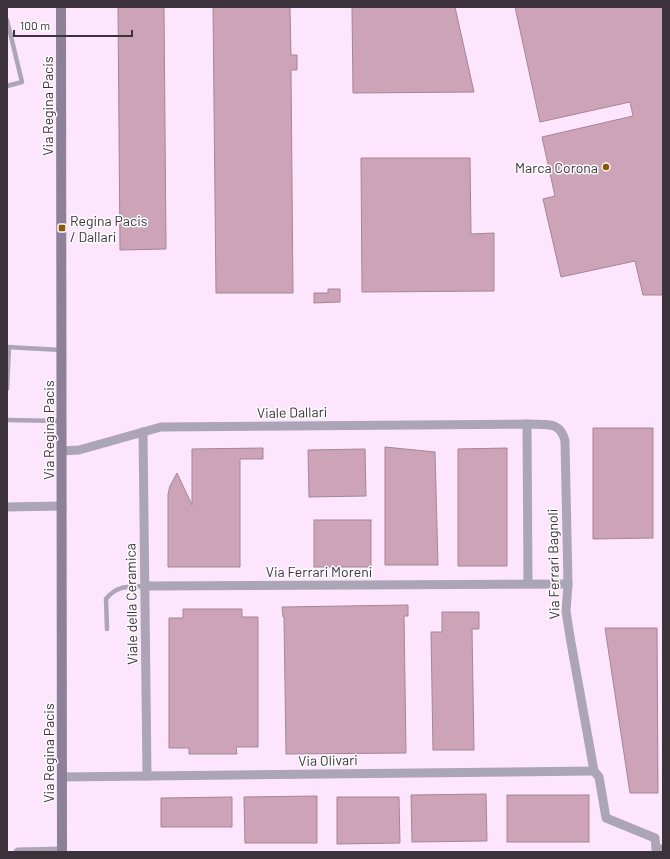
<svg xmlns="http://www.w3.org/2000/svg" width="670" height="859" font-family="Barlow,sans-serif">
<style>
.building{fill:#cda3b7;stroke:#a48694}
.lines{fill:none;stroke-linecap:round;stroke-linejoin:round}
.lane{stroke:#aca5b5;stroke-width:4.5}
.street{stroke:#aca5b5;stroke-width:9}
.secondary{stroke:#8c8199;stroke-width:10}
.poi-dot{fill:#8b5902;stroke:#fcfcfc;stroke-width:1.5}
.labels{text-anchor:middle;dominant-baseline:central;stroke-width:3;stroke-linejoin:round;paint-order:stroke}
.street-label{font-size:14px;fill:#3c323c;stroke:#fcfcfc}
.poi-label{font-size:14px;fill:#3c323c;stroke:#fcfcfc;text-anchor:end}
</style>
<rect width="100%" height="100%" fill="#fee5fe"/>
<g class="building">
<polygon points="118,7 164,7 166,249 120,250"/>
<polygon points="213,7 290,7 291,55 297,55 297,70 291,70 293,293 216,293"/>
<polygon points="352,7 455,7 474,92 353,93"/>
<polygon points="515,7 663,7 663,295 643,295 635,261 561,277 543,199 555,196 542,137 633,116 630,102 540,122"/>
<polygon points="361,158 470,158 471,234 494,233 494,291 362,292"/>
<polygon points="328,289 340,289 340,302 314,303 314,293 328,293"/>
<polygon points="593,428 653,428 653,538 593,539"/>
<polygon points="385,447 435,452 438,565 385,565"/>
<polygon points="263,448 263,459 240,459 240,567 168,567 168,494 170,486 177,473 192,505 192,449"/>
<polygon points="507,448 507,566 458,566 458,449"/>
<polygon points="365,449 366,496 309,497 308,450"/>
<rect x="314" y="520" width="57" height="47"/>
<polygon points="408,605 408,616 404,616 406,753 286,754 284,617 283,617 282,607"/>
<polygon points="183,609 242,609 242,617 258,617 258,747 236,747 237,754 189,754 189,748 169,748 169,618 183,618"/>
<polygon points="442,612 479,612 479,629 472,629 474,750 433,750 431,632 442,632"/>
<polygon points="605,628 657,628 658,793 630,793"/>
<polygon points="486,794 487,841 412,842 411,795"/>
<rect x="507" y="795" width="82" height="47"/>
<polygon points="317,796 317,843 245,843 244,797"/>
<polygon points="232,797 232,827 161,827 161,798"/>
<polygon points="337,797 399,797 400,843 337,844"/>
</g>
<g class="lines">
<g class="lane">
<polyline points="7,20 22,82 7,86"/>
<polyline points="7,347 61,350"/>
<polyline points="7,389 9,347"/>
<polyline points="7,420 61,421"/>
<path d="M107 629 106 599C117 585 128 587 145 586"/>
</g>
<g class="street">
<polyline points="527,424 528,584"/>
<polyline points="143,432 147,776"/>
<path d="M61 451 79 450 161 427 527 424C545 425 560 420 565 441L568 584 566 611 570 637 594 771 599 777 606 818 655 838 656 849H663"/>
<polyline points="7,507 62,506"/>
<polyline points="145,586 568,584"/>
<polyline points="62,777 594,771"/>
<polyline points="18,852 62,851"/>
</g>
<polyline class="secondary" points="61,7 62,852"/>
</g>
<g class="poi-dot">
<circle cx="606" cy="167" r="4"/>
<rect x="58" y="224" width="8" height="8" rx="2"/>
</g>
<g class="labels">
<g class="street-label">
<text transform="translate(47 106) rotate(-90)">Via Regina Pacis</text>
<text transform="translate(292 412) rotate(-1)">Viale Dallari</text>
<text transform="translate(48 430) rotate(-90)">Via Regina Pacis</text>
<text transform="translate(553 564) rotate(-91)">Via Ferrari Bagnoli</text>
<text x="319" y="571">Via Ferrari Moreni</text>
<text transform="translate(131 604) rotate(-91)">Viale della Ceramica</text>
<text transform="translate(48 753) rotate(-90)">Via Regina Pacis</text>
<text transform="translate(328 760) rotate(-1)">Via Olivari</text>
</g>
<g class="poi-label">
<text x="598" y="167">Marca Corona</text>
<text x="70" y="220" text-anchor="start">Regina Pacis<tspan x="70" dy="16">/ Dallari</tspan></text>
</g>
</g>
<rect width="670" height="859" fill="none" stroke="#3c323c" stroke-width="16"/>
<path d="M14 30v6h118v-6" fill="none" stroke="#3c323c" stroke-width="2"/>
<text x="20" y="30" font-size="12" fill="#3c323c" stroke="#fcfcfc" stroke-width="3" paint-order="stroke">100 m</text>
</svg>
